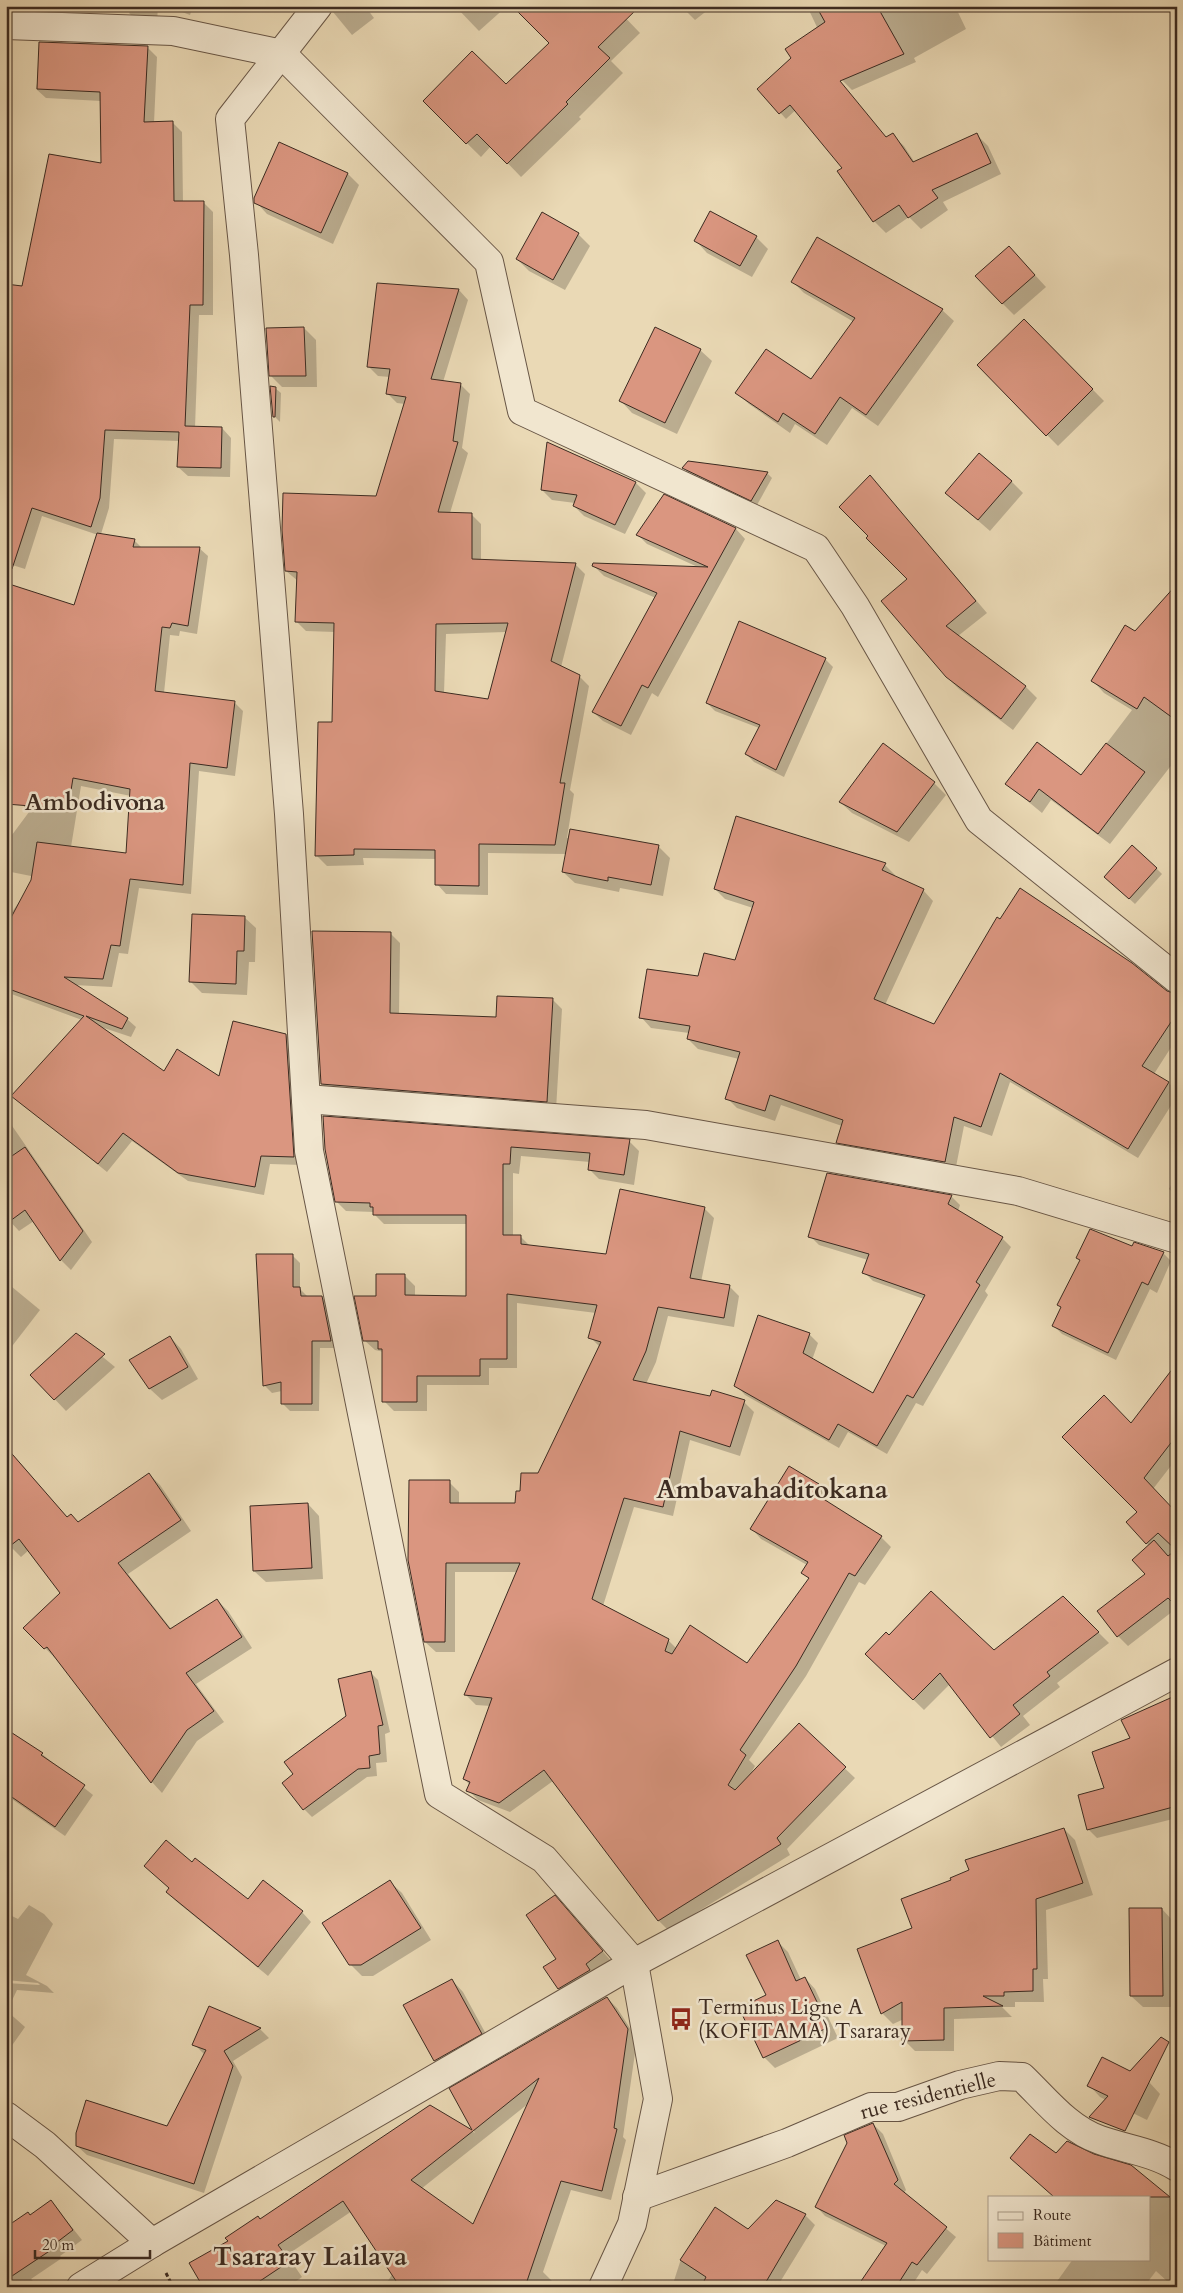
<svg xmlns="http://www.w3.org/2000/svg" width="1183" height="2293" font-family="Cardo,serif">
<style>
.shadow{fill:#0003;fill-rule:evenodd}
.building{fill:#da9680;stroke:#3c2b21;fill-rule:evenodd}
.lines{fill:none;stroke-linecap:round;stroke-linejoin:round}
.minor-casing{stroke:#685646;stroke-width:30}
.path{stroke:#3c2b21;stroke-width:3;stroke-dasharray:4 2.5;stroke-linecap:butt}
.minor{stroke:#f1e6cf;stroke-width:28}
.labels{text-anchor:middle;dominant-baseline:central;stroke-width:5;stroke-linejoin:round;paint-order:stroke}
.poi-label{font-size:21px;fill:#3c2b21;stroke:#f1e6cf;text-anchor:start}
.street-label{font-size:21px;fill:#3c2b21;stroke:#f1e6cf}
.quarter-label{font-size:24px;font-weight:bold;fill:#3c2b21;stroke:#f1e6cf}
.district-label{font-size:26px;font-weight:bold;fill:#3c2b21;stroke:#f1e6cf}
</style>
<rect width="100%" height="100%" fill="#ead9b5"/>
<filter id="stains"><feTurbulence type="fractalNoise" baseFrequency=".004" numOctaves="4"/><feColorMatrix values="0 0 0 0 .2 0 0 0 0 .09 0 0 0 0 .02 0 0 0 .5 -.17"/></filter>
<radialGradient id="worn" r=".72"><stop offset=".6" stop-color="#630" stop-opacity="0"/><stop offset="1" stop-color="#630" stop-opacity=".3"/></radialGradient>
<g class="shadow">
<polygon points="131,6 158,6 157,23 138,22 129,13"/>
<polygon points="166,6 193,6 190,15"/>
<polygon points="334,6 365,6 374,18 352,35 333,12"/>
<polygon points="455,6 507,6 479,31"/>
<polygon points="614,6 640,33 611,61 623,73 579,117 581,119 521,177 491,146 481,157 424,101 506,86"/>
<polygon points="681,6 713,6 695,20"/>
<polygon points="807,6 955,6 966,29 914,58 916,62 852,90 842,80"/>
<path d="M44 43 147 47 157 57 154 123 172 122 182 132 183 202H203L213 212V315H199L195 428H222L231 438 230 477 188 476 178 467 180 441 114 439 109 508 101 534 134 540 143 549 199 548 208 556 197 634 180 631 179 636 170 635 164 693 234 702 243 711 235 776 199 771 191 894 139 888 128 954 119 953 112 987 74 985 127 1019 136 1027 131 1037 98 1026 164 1073 220 1078 286 1035 295 1044 302 1165 270 1164 264 1195 188 1181 132 1141 107 1172 13 1096 82 1020 6 992V921L36 877 6 871V843L29 812 24 807 34 738 98 535 42 516 25 569 6 563 23 288 102 164 101 101 46 98 36 89ZM81 786 131 796 127 855 71 847Z"/>
<polygon points="759,89 814,93 786,119"/>
<polygon points="976,134 988,146 1001,174 943,202 948,210 921,229 909,217 886,233 874,221 887,138 892,135 904,146 915,163"/>
<polygon points="348,174 359,185 333,244 267,214 256,202"/>
<polygon points="578,234 590,246 565,290 529,271 517,259"/>
<polygon points="756,237 768,249 752,277 707,253 696,241"/>
<polygon points="817,239 942,310 954,321 878,426 852,408 827,445 795,424 790,433 749,404 737,393 812,381 854,322 804,293 792,281"/>
<polygon points="1009,247 1046,287 1014,315 1002,303"/>
<path d="M378 284 459 290 468 300 443 382 460 384 470 394 462 448 468 453 450 513 471 514 481 524V561L575 564 585 574 561 667 579 676 589 686 570 790 574 794 567 838 658 846 670 858 663 896 620 888 619 892 575 883 563 872 567 854 488 853V895L446 894 437 884V859L363 858 364 865 327 866 317 856 333 723 335 632 306 631 296 621 298 581 286 571 377 498 405 404 397 403 387 393 390 377 378 376 368 366ZM506 632 489 700 444 693 446 634Z"/>
<polygon points="1024,320 1104,401 1058,446 978,365"/>
<polygon points="304,328 316,340 317,387 282,387 271,376"/>
<polygon points="700,350 712,361 677,434 632,413 621,401"/>
<polygon points="275,388 281,393 280,422 274,416"/>
<polygon points="548,443 636,483 646,493 625,534 584,516 574,506 575,503 552,500 542,490"/>
<polygon points="684,468 767,473 772,478 757,505 689,474"/>
<polygon points="1011,481 1023,493 990,531 959,504"/>
<polygon points="881,489 987,613 958,636 1026,687 1037,698 1013,730 959,689 947,677 909,579"/>
<polygon points="664,496 736,529 745,539 658,697 652,693 631,735 603,721 593,712 656,598 604,576 594,566 700,568 647,544 637,534"/>
<polygon points="1177,586 1177,758 1110,844 1051,800 1042,813 1007,784 1081,777 1132,710 1104,693 1093,681"/>
<polygon points="825,659 833,667 784,777 754,762 746,754 759,728 715,711 707,703"/>
<polygon points="883,745 934,783 946,795 909,842 852,813 840,802"/>
<polygon points="737,817 885,865 895,875 894,877 923,890 933,901 885,1005 934,1026 1167,992 1177,995 1177,1038 1154,1074 1169,1083 1177,1091 1177,1096 1138,1158 1010,1082 992,1136 964,1126 955,1172 848,1153 837,1142 842,1126 781,1105 775,1121 737,1108 727,1098 739,1059 698,1049 688,1039 689,1033 651,1028 641,1017 699,978 736,962 753,908 725,899 715,889"/>
<polygon points="1156,868 1162,874 1135,904 1111,882"/>
<polygon points="244,917 256,928 255,962 249,962 247,995 202,993 191,982"/>
<polygon points="390,933 400,943 399,1014 498,1018 552,999 562,1009 556,1110 331,1093 322,1084"/>
<polygon points="6,1117 92,1242 71,1270 61,1260 34,1221 19,1231 6,1217"/>
<polygon points="629,1141 639,1151 634,1185 599,1179 589,1169 590,1162 521,1156 519,1174 513,1173 513,1236 520,1236 530,1246 607,1256 704,1208 714,1218 701,1282 729,1286 739,1296 734,1327 668,1316 656,1362 646,1384 711,1397 744,1402 754,1412 740,1456 690,1440 673,1516 634,1507 603,1606 668,1640 677,1649 747,1665 810,1580 803,1573 807,1565 761,1539 752,1529 789,1467 819,1485 829,1495 825,1501 881,1537 891,1547 865,1585 859,1582 806,1676 749,1760 755,1766 749,1777 799,1725 855,1778 787,1849 790,1855 668,1930 658,1920 553,1781 510,1812 478,1800 468,1790 470,1785 464,1779 491,1706 476,1705 466,1695 517,1572 455,1572 455,1652 436,1652 425,1642 449,1482 459,1492 459,1504 516,1504 521,1492 539,1475 600,1347 590,1337 596,1313 517,1303 517,1368 489,1368 489,1385 427,1385 427,1411 394,1411 384,1401 384,1352 375,1350 364,1340 378,1297 405,1276 415,1286 415,1296 467,1297 467,1224 384,1224 374,1214 374,1212 346,1211 336,1201 326,1149"/>
<polygon points="1177,1173 1177,1196 1169,1189"/>
<polygon points="951,1196 960,1205 958,1211 1002,1238 1011,1247 985,1291 988,1295 923,1406 916,1403 887,1454 848,1432 839,1448 745,1395 736,1385 809,1334 818,1343 812,1360 873,1395 924,1299 873,1281 864,1272 868,1260 819,1245 810,1236"/>
<polygon points="1132,1248 1163,1253 1171,1261 1157,1293 1150,1289 1116,1360 1062,1334 1054,1326 1062,1308 1058,1305"/>
<polygon points="292,1255 300,1263 300,1289 308,1297 322,1297 330,1306 339,1348 320,1348 319,1411 290,1411 282,1403 282,1391 272,1393 264,1385"/>
<polygon points="6,1282 40,1310 6,1354"/>
<polygon points="76,1335 115,1367 66,1411 32,1375"/>
<polygon points="170,1337 181,1349 198,1379 162,1400 150,1389 131,1360"/>
<polygon points="1177,1366 1177,1458 1153,1489 1177,1514 1177,1608 1128,1646 1118,1636 1147,1574 1149,1546 1127,1522 1139,1512 1131,1425"/>
<polygon points="6,1447 68,1518 79,1523 149,1474 160,1485 191,1531 128,1574 172,1630 217,1600 228,1611 252,1648 196,1684 224,1722 197,1741 162,1793 152,1782 57,1658 56,1659 25,1628 61,1593 29,1550 21,1557 6,1542"/>
<polygon points="308,1504 319,1516 323,1579 266,1582 254,1571"/>
<polygon points="1063,1597 1109,1643 1057,1683 1060,1687 1023,1716 1030,1725 1001,1747 950,1684 924,1710 877,1664 994,1651"/>
<polygon points="370,1672 378,1680 390,1732 385,1734 387,1762 376,1763 377,1776 367,1777 312,1817 304,1809 295,1775 348,1716"/>
<polygon points="1177,1704 1177,1818 1097,1838 1088,1829 1106,1789 1132,1739"/>
<polygon points="6,1731 42,1754 93,1795 65,1836 6,1795"/>
<polygon points="1064,1829 1075,1840 1093,1895 1046,1910 1048,1979 1043,1979 1044,2002 1015,2002 1015,2007 1002,2007 1012,2017 954,2019 954,2051 915,2051 904,2040 904,2019 893,2024 882,2013 914,1929 953,1881"/>
<polygon points="192,1863 248,1901 302,1912 311,1922 268,1976 177,1902 167,1892 170,1889 145,1866"/>
<polygon points="390,1882 402,1893 431,1940 373,1976 362,1976 350,1964"/>
<polygon points="29,1905 44,1914 53,1924 26,1975 47,1986 54,1993 17,1990 7,2011 25,2027 6,2054 6,1983 40,1985 38,1983 6,1980 6,1913 18,1919"/>
<polygon points="564,1906 611,1961 568,1997 559,1988 558,1959"/>
<polygon points="1162,1909 1173,1921 1174,2007 1143,2007 1131,1996"/>
<polygon points="778,1942 788,1952 801,1980 805,1978 815,1989 838,2038 775,2068 764,2057 741,2008 768,1996"/>
<polygon points="452,1980 463,1992 492,2045 447,2072 435,2060"/>
<path d="M607 1998 617 2008 637 2039 623 2137 626 2140 611 2200 571 2190 543 2272 552 2281 549 2287H384L393 2273 352 2211 287 2255 302 2277 288 2287H205L230 2241 430 2107 475 2133 451 2089ZM529 2103 474 2226 421 2189Z"/>
<polygon points="209,2008 260,2029 269,2038 233,2061 242,2077 204,2193 87,2155 77,2146 168,2127 205,2055 194,2044"/>
<polygon points="1149,2082 1160,2094 1147,2120 1100,2097 1089,2085"/>
<polygon points="873,2124 883,2134 906,2190 904,2193 956,2237 927,2274 922,2270 911,2287 858,2287 886,2246 825,2216 816,2206"/>
<polygon points="1056,2155 1093,2156 1130,2166 1177,2203 1177,2272 1168,2282 1156,2271 1144,2287 1053,2287 1073,2259 1149,2259 1149,2197"/>
<polygon points="51,2201 82,2240 60,2256 62,2258 31,2279 33,2281 28,2287 6,2287 6,2229 30,2216"/>
<polygon points="776,2201 805,2215 815,2225 777,2287 672,2287 680,2262 716,2209 748,2230"/>
</g>
<g class="building">
<polygon points="512,6 640,6 598,47 610,58 566,102 568,104 507,164 477,134 466,144 423,101 472,51 506,84 549,43"/>
<polygon points="816,6 877,6 904,54 840,81 886,137 893,133 913,162 977,133 991,163 932,190 938,198 908,218 899,205 873,222 837,171 842,168 790,105 779,114 757,89 791,58 785,49 825,22"/>
<polygon points="39,42 148,46 144,122 173,121 174,201 204,201 203,305 190,305 185,426 222,427 221,468 177,467 179,432 105,430 100,498 91,527 32,508 12,569 6,568 6,284 22,286 49,154 101,163 100,92 37,89"/>
<polygon points="279,142 348,173 321,233 254,203 254,198"/>
<polygon points="710,211 757,236 740,266 694,241"/>
<polygon points="542,212 579,233 553,280 516,259"/>
<polygon points="817,237 943,309 866,415 840,397 815,434 783,413 778,422 735,393 766,349 811,379 855,318 791,282"/>
<polygon points="1009,246 1035,275 1002,304 975,276"/>
<path d="M377 283 459 289 431 379 461 383 453 441 458 442 438 512 472 513V559L576 563 551 661 580 675 560 783H565L555 845 479 844V886L435 885V850L354 849V855L315 856 318 722H332L334 623 295 622 297 572 285 571 282 530 283 493 376 496 406 397 386 394 390 369 367 367ZM508 623 488 699 435 691 436 624Z"/>
<polygon points="1024,319 1093,389 1046,436 977,365"/>
<polygon points="304,327 306,376 269,376 266,328"/>
<polygon points="655,327 701,349 665,423 619,401"/>
<polygon points="270,386 276,387 275,417 273,417"/>
<polygon points="547,442 636,482 615,525 573,506 577,495 541,490"/>
<polygon points="979,453 1012,481 978,520 945,493"/>
<polygon points="688,461 719,465 768,472 751,501 682,468"/>
<polygon points="870,475 976,601 946,626 1026,686 1001,719 946,677 881,601 907,579 866,538 868,536 839,507"/>
<polygon points="664,494 736,528 648,688 642,685 621,726 592,712 657,593 592,566 593,563 708,567 636,535"/>
<polygon points="97,533 135,539 133,547 200,547 188,626 172,623 170,628 162,627 155,691 235,701 227,768 190,763 183,885 130,879 120,946 111,945 103,979 64,977 128,1018 122,1029 86,1016 164,1071 177,1049 219,1076 233,1021 286,1034 294,1157 261,1156 255,1187 178,1173 123,1133 98,1164 11,1096 84,1016 6,988 6,927 31,880 37,842 126,853 130,789 73,778 68,809 6,804 6,583 74,605"/>
<polygon points="1177,584 1177,721 1144,697 1137,709 1091,681 1125,625 1135,631"/>
<polygon points="739,621 826,658 776,770 745,754 760,725 706,703"/>
<polygon points="1037,742 1081,775 1106,743 1145,772 1098,834 1039,789 1030,802 1005,784"/>
<polygon points="883,743 935,782 897,832 839,802"/>
<polygon points="736,816 886,863 882,870 924,889 874,999 934,1024 997,917 1000,919 1020,888 1132,963 1167,991 1177,994 1177,1013 1142,1066 1169,1082 1128,1149 1000,1073 981,1127 954,1117 945,1162 836,1143 843,1120 770,1095 765,1111 725,1099 740,1052 687,1039 690,1026 639,1018 647,969 698,976 704,953 735,960 754,902 714,889"/>
<polygon points="570,829 659,845 651,885 608,877 608,881 562,872"/>
<polygon points="1132,845 1157,868 1129,899 1104,877"/>
<polygon points="192,914 245,916 244,951 237,951 236,984 189,982"/>
<polygon points="312,931 391,932 390,1013 496,1017 497,996 553,998 547,1102 321,1084"/>
<polygon points="323,1116 630,1139 624,1175 588,1170 590,1153 511,1147 510,1164 503,1164 503,1235 521,1235 521,1244 606,1254 620,1189 705,1207 690,1278 730,1285 724,1318 658,1307 646,1351 633,1380 710,1396 712,1390 745,1400 730,1447 680,1431 663,1507 624,1498 592,1599 669,1639 665,1651 672,1654 690,1625 747,1663 809,1578 801,1573 808,1562 750,1529 789,1466 819,1484 814,1493 882,1536 855,1576 849,1573 796,1666 740,1750 746,1755 728,1785 735,1790 799,1723 846,1767 777,1838 781,1844 658,1921 544,1770 499,1803 466,1791 470,1782 463,1779 492,1698 464,1695 520,1563 446,1563 445,1642 424,1642 408,1560 409,1480 450,1480 450,1503 515,1503 516,1491 520,1491 521,1473 538,1473 601,1342 588,1338 597,1305 507,1294 507,1359 480,1359 480,1376 417,1376 417,1402 382,1402 382,1349 378,1349 378,1341 363,1341 354,1296 376,1296 376,1274 405,1274 405,1295 466,1296 466,1215 373,1215 373,1207 370,1207 370,1203 335,1202 325,1149"/>
<polygon points="25,1147 83,1231 60,1261 25,1210 6,1224 6,1160"/>
<polygon points="827,1173 952,1195 948,1204 1003,1237 976,1282 980,1285 913,1398 907,1395 877,1446 838,1424 829,1440 734,1386 758,1315 810,1333 803,1353 873,1393 925,1295 862,1273 869,1254 808,1237"/>
<polygon points="1090,1229 1132,1246 1134,1242 1164,1252 1148,1285 1142,1282 1108,1353 1052,1326 1061,1307 1057,1305 1080,1260 1076,1258"/>
<polygon points="256,1254 293,1254 293,1287 300,1287 301,1296 322,1296 331,1341 312,1341 312,1404 281,1404 281,1382 263,1386"/>
<polygon points="76,1333 105,1354 54,1400 30,1375"/>
<polygon points="170,1336 188,1367 149,1389 129,1360"/>
<polygon points="1177,1363 1177,1435 1144,1478 1177,1513 1177,1607 1168,1598 1117,1637 1097,1611 1145,1574 1132,1560 1154,1540 1168,1556 1176,1550 1158,1533 1146,1544 1126,1522 1137,1512 1062,1437 1104,1395 1131,1423"/>
<polygon points="6,1447 67,1517 71,1514 78,1522 149,1473 181,1520 118,1563 170,1629 217,1599 242,1637 186,1673 214,1711 187,1730 151,1783 47,1647 44,1649 23,1628 60,1593 19,1539 6,1549"/>
<polygon points="308,1503 312,1568 253,1571 250,1506"/>
<polygon points="931,1591 994,1650 1063,1596 1099,1632 1047,1672 1050,1676 1013,1705 1020,1714 990,1738 940,1673 913,1700 865,1654 886,1632 889,1635"/>
<polygon points="371,1671 383,1725 378,1726 380,1754 369,1756 370,1768 358,1769 303,1810 282,1783 293,1774 284,1762 346,1716 338,1679"/>
<polygon points="1177,1695 1177,1806 1087,1830 1078,1795 1104,1788 1092,1752 1130,1738 1121,1720"/>
<polygon points="6,1729 43,1753 41,1755 85,1785 55,1827 6,1793"/>
<polygon points="1064,1828 1083,1883 1036,1899 1037,1969 1033,1969 1033,1991 1004,1992 1004,1996 983,1996 1003,2006 944,2008 944,2040 902,2041 902,2002 881,2014 857,1949 912,1928 901,1899 951,1880 950,1878 969,1870 965,1860"/>
<polygon points="166,1840 192,1862 195,1858 248,1899 263,1880 303,1911 258,1967 166,1892 169,1888 144,1866"/>
<polygon points="390,1880 421,1928 361,1965 349,1965 322,1923"/>
<polygon points="555,1895 603,1951 586,1964 590,1970 558,1989 543,1967 556,1959 526,1915"/>
<polygon points="1129,1908 1162,1908 1163,1996 1130,1996"/>
<polygon points="778,1940 796,1981 805,1977 829,2027 763,2058 739,2008 766,1995 746,1955"/>
<polygon points="452,1979 482,2034 434,2061 403,2005"/>
<path d="M607 1997 628 2029 614 2128 617 2129 602 2191 561 2181 525 2287H400L343 2201 278 2245 290 2261 251 2287H203L189 2263 228 2241 225 2238 258 2216 260 2219 430 2105 472 2130 449 2088ZM539 2078 473 2224 411 2180 473 2131Z"/>
<polygon points="209,2006 261,2028 224,2051 233,2066 194,2184 76,2146 76,2133 86,2100 167,2126 206,2050 192,2045"/>
<polygon points="1161,2037 1169,2042 1125,2131 1089,2117 1108,2096 1087,2086 1102,2057 1130,2071"/>
<polygon points="873,2123 898,2180 894,2184 947,2227 917,2265 912,2262 896,2287 857,2287 887,2243 815,2207 847,2143 844,2135"/>
<polygon points="1030,2134 1056,2153 1067,2141 1094,2154 1131,2165 1170,2197 1054,2197 1010,2158"/>
<polygon points="51,2200 73,2230 52,2246 54,2248 6,2280 6,2227 28,2212 30,2215"/>
<polygon points="776,2200 806,2214 763,2287 701,2287 706,2277 680,2260 715,2207 748,2229"/>
</g>
<g class="lines">
<defs>
<g id="minor">
<polyline points="318,6 230,119 244,255 289,814 309,1151 439,1794 544,1859 634,1963 658,2099 632,2224 603,2287"/>
<polyline points="6,25 173,31 282,54 489,262 522,411 816,548 855,606 979,820 1177,979"/>
<polyline points="306,1099 646,1125 1018,1191 1177,1239"/>
<polyline points="6,2116 45,2145 152,2243"/>
<path d="M637 2197 787 2143 871 2107H898L960 2085 999 2076 1022 2077C1046 2100 1068 2129 1100 2140 1125 2149 1153 2152 1177 2167"/>
<polyline points="81,2287 152,2243 634,1963 1177,1672"/>
</g>
</defs>
<use href="#minor" class="minor-casing"/>
<polyline class="path" points="166,2273 173,2287"/>
<use href="#minor" class="minor"/>
</g>
<defs>
<symbol id="bus-bare" viewBox="-9 -9 18 18"><path d="M-5-6H5V4H4V6H2V4H-2V6H-4V4H-5ZM-3.5-4V0h7V-4ZM-3.5 1.2v1.5H-2V1.2ZM2 1.2v1.5H3.5V1.2Z" fill="#8f2418" stroke="#f1e6cf" stroke-width="2.5" paint-order="stroke"/></symbol>
</defs>
<g fill-rule="evenodd">
<use href="#bus-bare" x="665" y="2003" width="32" height="32"/>
</g>
<g class="labels">
<g class="poi-label">
<text x="698" y="2007">Terminus Ligne A<tspan x="698" dy="24">(KOFITAMA) Tsararay</tspan></text>
</g>
<g class="street-label">
<text transform="translate(928 2096) rotate(-14)">rue residentielle</text>
</g>
<g class="quarter-label">
<text x="95" y="802">Ambodivona</text>
</g>
<g class="district-label">
<text x="772" y="1489">Ambavahaditokana</text>
<text x="310" y="2256">Tsararay Lailava</text>
</g>
</g>
<rect width="1183" height="2293" fill="none" stroke="#ead9b5" stroke-width="25"/>
<rect x="8" y="8" width="1168" height="2278" fill="none" stroke="#3c2b21" stroke-width="2.5"/>
<rect x="12" y="12" width="1158" height="2268" fill="none" stroke="#3c2b21"/>
<rect x="988" y="2196" width="162" height="65" fill="#f1e6cf" stroke="#a99b89"/>
<rect x="998" y="2212" width="25" height="8" fill="#f1e6cf" stroke="#a99b89"/>
<text x="1033" y="2220" font-size="15" fill="#3c2b21">Route</text>
<rect x="998" y="2233" width="25" height="15" fill="#da9680" stroke="#a99b89"/>
<text x="1033" y="2246" font-size="15" fill="#3c2b21">Bâtiment</text>
<path d="M35 2250v8h115v-8" fill="none" stroke="#3c2b21" stroke-width="2.5"/>
<text x="42" y="2250" font-size="15" fill="#3c2b21" stroke="#f1e6cf" stroke-width="4" paint-order="stroke">20 m</text>
<rect width="100%" height="100%" filter="url(#stains)"/>
<rect width="100%" height="100%" fill="url(#worn)"/>
</svg>
